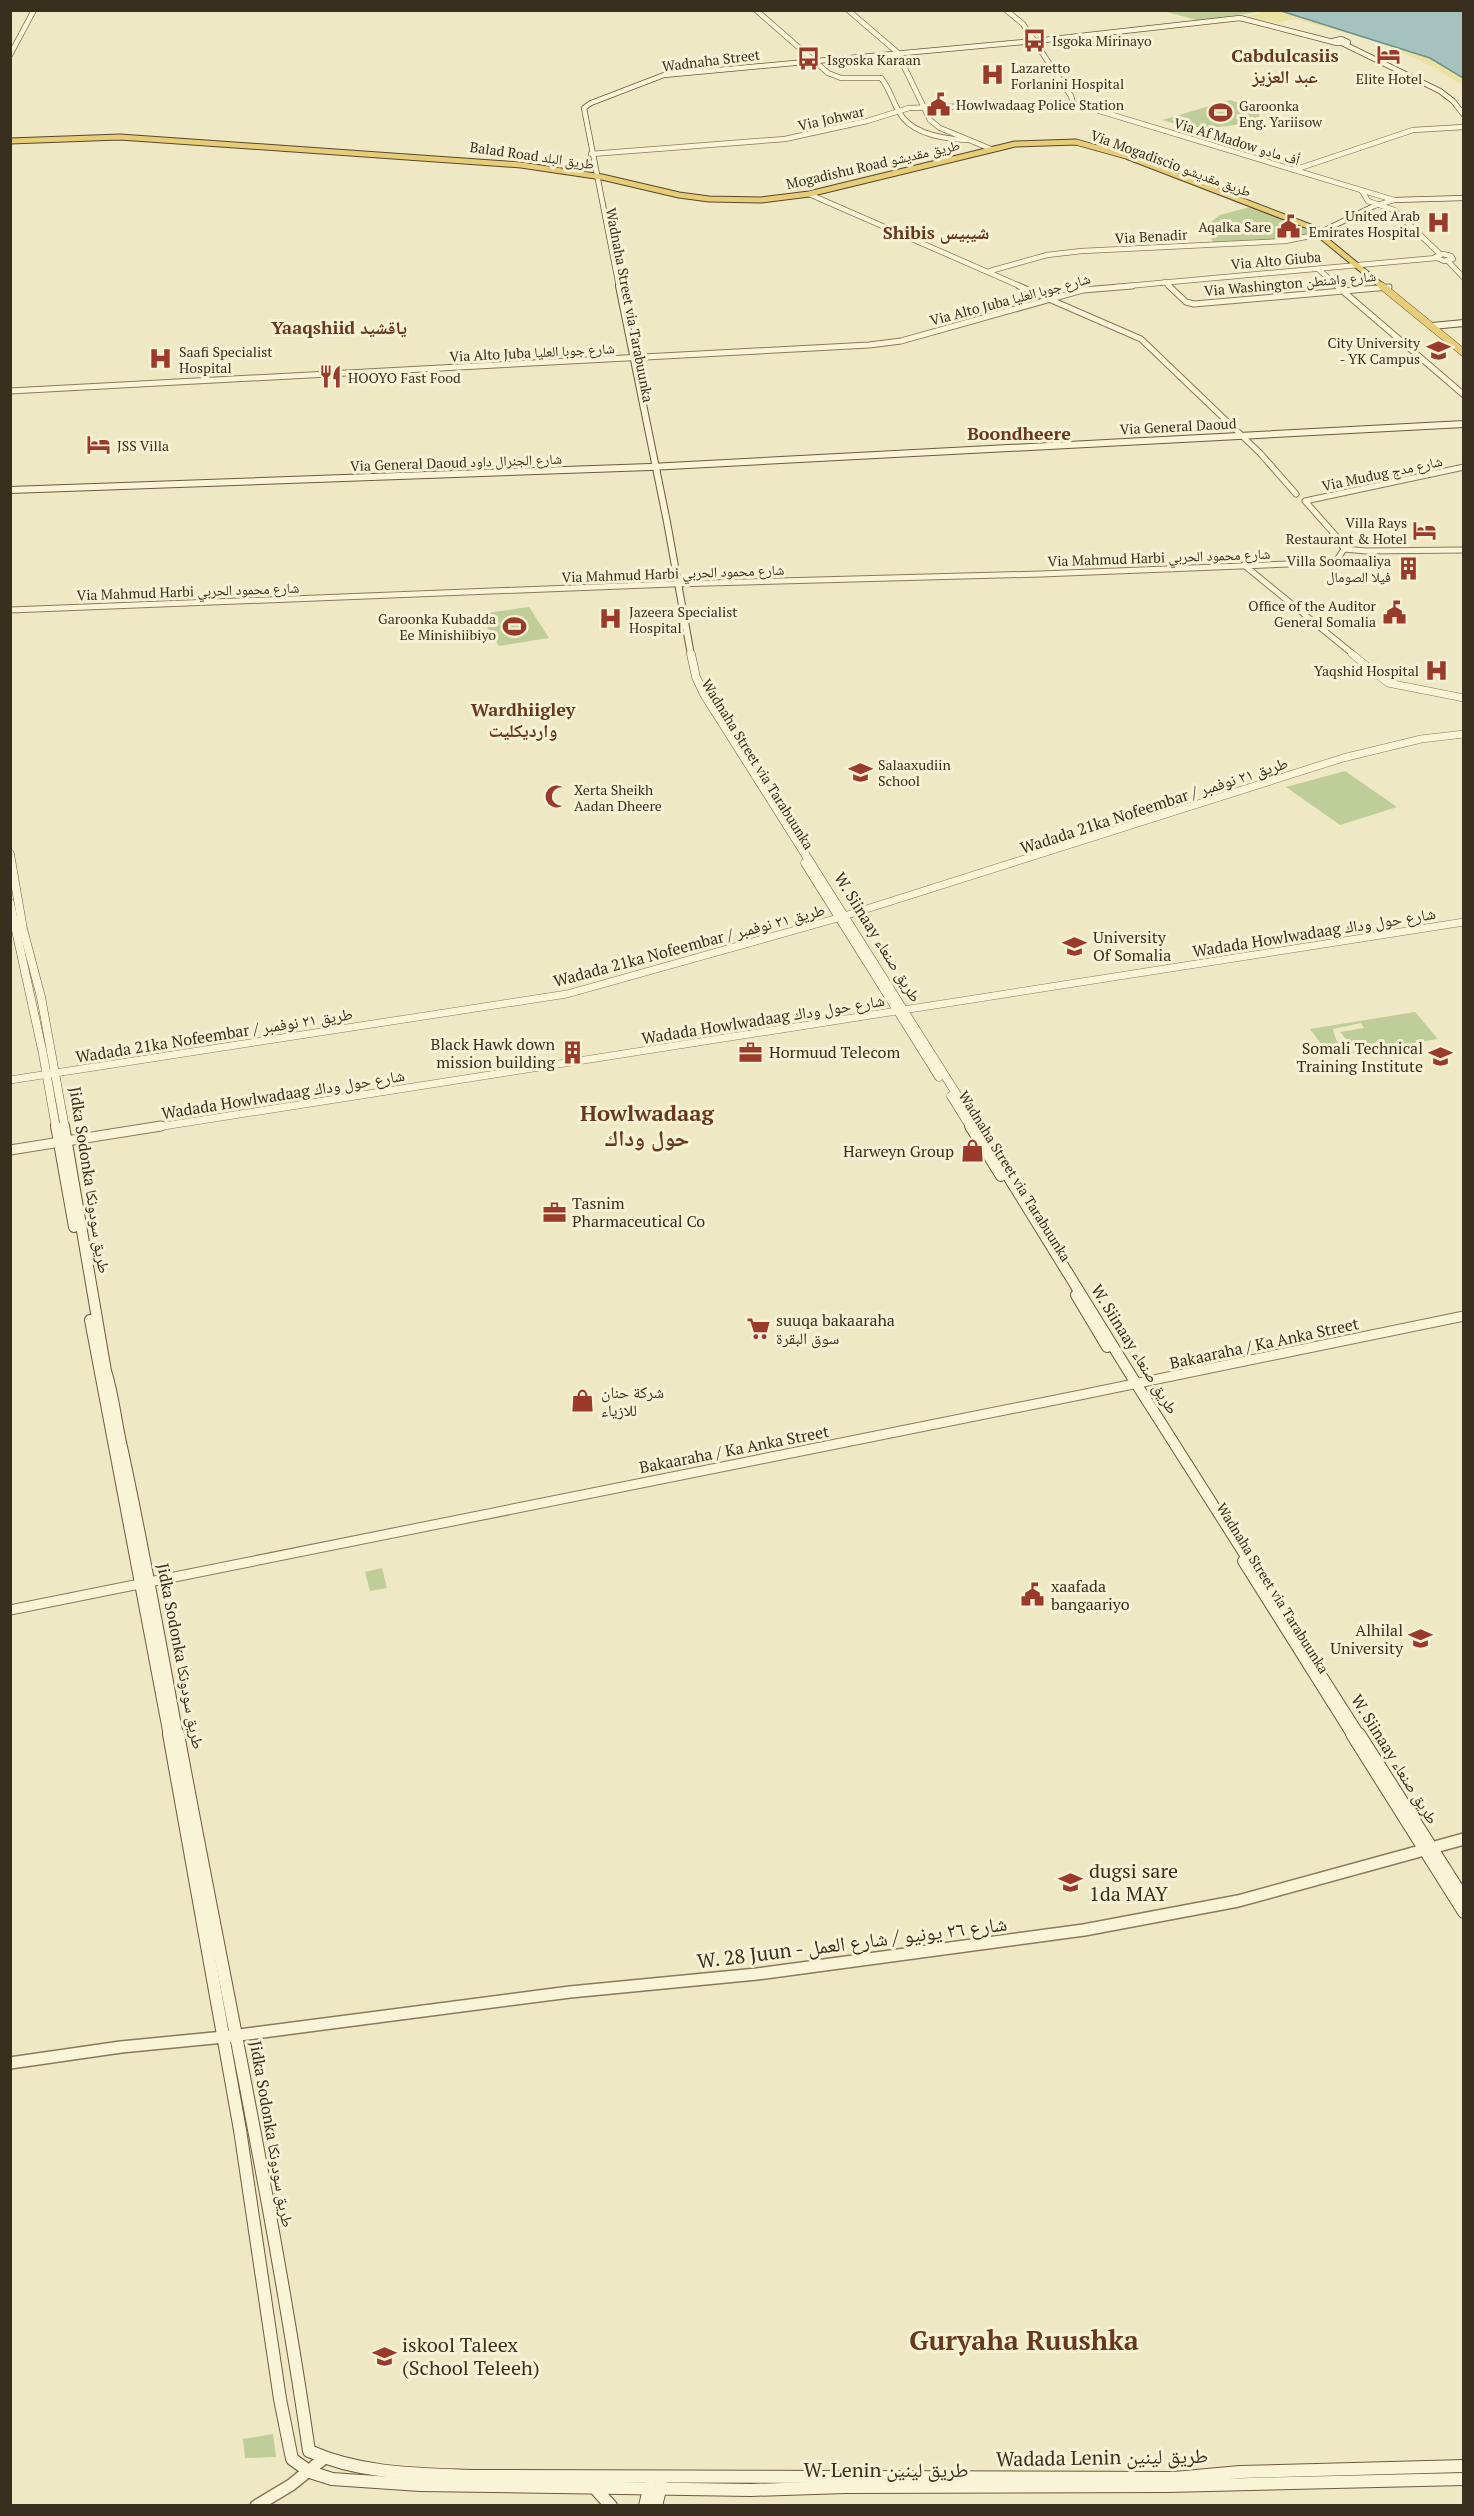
<svg xmlns="http://www.w3.org/2000/svg" width="1474" height="2516" font-family="'PT Serif','Noto Naskh Arabic',serif">
<style>
.green{fill:#bfcd98;fill-rule:evenodd}
.sand{fill:#ebe2a1}
.water{fill:#a6c2be;stroke:#6c908d;stroke-width:1.5}
.lines{fill:none;stroke-linecap:round;stroke-linejoin:round}
.tertiary-far4-casing{stroke:#897a5a;stroke-width:6}
.tertiary-far3-casing{stroke:#897a5a;stroke-width:7}
.tertiary-far2-casing{stroke:#897a5a;stroke-width:8}
.tertiary-far1-casing{stroke:#897a5a;stroke-width:11}
.tertiary-casing{stroke:#897a5a;stroke-width:14}
.secondary-far4-casing{stroke:#6b5b3d;stroke-width:6}
.secondary-far3-casing{stroke:#6b5b3d;stroke-width:8}
.secondary-far2-casing{stroke:#6b5b3d;stroke-width:9}
.secondary-far1-casing{stroke:#6b5b3d;stroke-width:12}
.secondary-casing{stroke:#6b5b3d;stroke-width:14}
.trunk-far1-casing{stroke:#57472e;stroke-width:7}
.trunk-casing{stroke:#57472e;stroke-width:8}
.tertiary-far4{stroke:#f9f4d7;stroke-width:4.5}
.tertiary-far3{stroke:#f9f4d7;stroke-width:5}
.tertiary-far2{stroke:#f9f4d7;stroke-width:7}
.tertiary-far1{stroke:#f9f4d7;stroke-width:9}
.tertiary{stroke:#f9f4d7;stroke-width:11}
.secondary-far4{stroke:#f9f4d7;stroke-width:4.5}
.secondary-far3{stroke:#f9f4d7;stroke-width:6}
.secondary-far2{stroke:#f9f4d7;stroke-width:8}
.secondary-far1{stroke:#f9f4d7;stroke-width:10}
.secondary{stroke:#f9f4d7;stroke-width:12}
.trunk-far1{stroke:#e8cd78;stroke-width:5}
.trunk{stroke:#e8cd78;stroke-width:7}
.labels{text-anchor:middle;dominant-baseline:central;stroke-width:6;stroke-linejoin:round;paint-order:stroke}
.far-poi-label{font-size:14px;fill:#392f1e;stroke:#f6f1d4;text-anchor:start}
.far-street-label{font-size:14px;fill:#392f1e;stroke:#f6f1d4}
.street-label{font-size:16px;fill:#392f1e;stroke:#f6f1d4}
.poi-label{font-size:16px;fill:#392f1e;stroke:#f6f1d4;text-anchor:start}
.far-district-label{font-size:18px;font-weight:bold;fill:#66381d;stroke:#f6f1d4}
.near-poi-label{font-size:20px;fill:#392f1e;stroke:#f6f1d4;text-anchor:start}
.near-street-label{font-size:20px;fill:#392f1e;stroke:#f6f1d4}
.district-label{font-size:22px;font-weight:bold;fill:#66381d;stroke:#f6f1d4}
.near-district-label{font-size:27px;font-weight:bold;fill:#66381d;stroke:#f6f1d4}
</style>
<rect width="100%" height="100%" fill="#efe8c4"/>
<g class="green">
<polygon points="1251,10 1257,12 1200,21 1163,11"/>
<path d="M1230 100 1260 110 1259 119C1226 129 1195 131 1162 120Z"/>
<polygon points="1250,207 1300,226 1313,234 1295,239 1215,244 1200,224 1211,222 1220,215"/>
<polygon points="529,607 549,638 499,646 479,614"/>
<polygon points="1345,771 1397,807 1340,825 1286,787"/>
<path d="M1415 1012 1438 1039 1331 1057 1310 1029ZM1361 1023 1364 1028 1340 1032 1353 1047 1376 1043 1379 1047 1350 1052 1336 1040 1333 1029Z"/>
<polygon points="382,1568 387,1588 370,1591 365,1572"/>
<polygon points="273,2434 276,2457 245,2458 243,2439"/>
</g>
<polygon class="sand" points="1254,11 1281,11 1297,15 1430,58 1463,78 1463,86 1435,68 1380,42 1295,19 1276,23 1249,16 1260,13"/>
<polygon class="water" points="1281,11 1463,11 1463,78 1430,58"/>
<g class="lines">
<defs>
<g id="tertiary-far4">
<path d="M756 10 828 73 841 78H881C890 89 892 100 899 112 911 134 945 139 967 140"/>
<polyline points="848,10 897,52 930,120 940,128 991,149"/>
<polyline points="1006,10 1023,24 1071,96 1073,103"/>
<polyline points="10,55 34,10"/>
<polyline points="591,154 785,139 867,121 909,108 1073,103 1394,200"/>
<polyline points="1294,170 1413,130 1464,127"/>
<polyline points="1362,191 1368,201 1394,210 1440,254"/>
<polyline points="809,194 1022,287"/>
<polygon points="1443,254 1451,256 1453,259 1444,261 1435,257"/>
<polyline points="1448,261 1464,278"/>
<polyline points="1318,269 1339,287"/>
<polyline points="990,271 1047,255 1082,251 1285,241 1315,235"/>
<polyline points="1165,282 1170,287"/>
<polyline points="1116,287 1436,258"/>
</g>
<g id="tertiary-far3">
<polyline points="1019,286 1141,339 1260,453 1296,494"/>
<polyline points="1169,286 1186,302 1194,304 1389,287"/>
<polyline points="1337,286 1464,395"/>
<polyline points="10,391 869,345 901,341 1083,290 1132,286"/>
<polyline points="1344,549 1337,537 1305,501 1464,467"/>
<polyline points="1344,549 1366,551 1464,550"/>
<polyline points="1244,565 1354,655"/>
<polyline points="10,610 672,584 1041,574 1313,563 1337,560 1344,549"/>
</g>
<g id="tertiary-far2">
<polyline points="1352,654 1388,683 1464,698"/>
<polyline points="10,1080 567,994 838,918 1343,758 1421,739 1464,734"/>
<polyline points="151,1128 1464,922"/>
</g>
<g id="tertiary-far1">
<polyline points="10,1150 161,1126"/>
<path d="M10 1610C495 1512 980 1417 1464 1316"/>
</g>
<g id="tertiary">
<polyline points="10,2063 121,2047 224,2037 570,1992 757,1974 1084,1930 1238,1901 1464,1839"/>
<polyline points="256,2506 291,2485 322,2460"/>
</g>
<g id="secondary-far4">
<polyline points="1342,43 1440,91 1453,101 1464,115"/>
<polyline points="1323,231 1374,206 1394,200 1464,198"/>
<polyline points="619,287 584,108 591,103 664,75 1035,41 1240,18 1337,43 1348,42 1341,39 1333,41"/>
</g>
<g id="secondary-far3">
<polyline points="619,286 667,522 691,655"/>
<polyline points="1432,326 1464,323"/>
<polyline points="10,490 650,467 1464,424"/>
</g>
<g id="secondary-far2">
<polyline points="691,654 696,677 704,694 978,1128"/>
<polyline points="10,854 23,929 41,997 65,1128"/>
<polyline points="805,863 939,1077"/>
<polyline points="10,903 43,1054 56,1128"/>
<polyline points="951,1096 971,1128"/>
</g>
<g id="secondary-far1">
<polyline points="56,1126 74,1227"/>
<path d="M64 1126 106 1371C114 1396 116 1422 122 1447 143 1543 160 1639 178 1736"/>
<polyline points="970,1126 1001,1176"/>
<polyline points="977,1126 1137,1385 1360,1736"/>
<polyline points="1076,1295 1107,1347"/>
<polyline points="90,1320 169,1736"/>
<polyline points="1243,1561 1353,1736"/>
</g>
<g id="secondary">
<polyline points="169,1734 240,2130 280,2399 292,2459 310,2472 332,2479 420,2485 751,2490 845,2487 1168,2486 1464,2479"/>
<path d="M178 1734C222 1973 274 2210 309 2451 360 2474 417 2474 473 2476L1174 2478 1240 2472 1464 2466"/>
<polyline points="1352,1734 1464,1912"/>
<polyline points="1359,1734 1464,1899"/>
<polyline points="594,2487 611,2506"/>
<polyline points="645,2506 650,2485"/>
<polyline points="656,2506 661,2485"/>
</g>
<g id="trunk-far1">
<polyline points="10,141 120,137 521,165 602,177 679,195 709,199 761,200 809,194 1015,144 1076,142 1126,156 1321,231"/>
<polyline points="1321,236 1383,287"/>
</g>
<polyline id="trunk" points="1382,286 1464,353"/>
</defs>
<use href="#tertiary-far4" class="tertiary-far4-casing"/>
<use href="#tertiary-far3" class="tertiary-far3-casing"/>
<use href="#tertiary-far2" class="tertiary-far2-casing"/>
<use href="#tertiary-far1" class="tertiary-far1-casing"/>
<use href="#tertiary" class="tertiary-casing"/>
<use href="#secondary-far4" class="secondary-far4-casing"/>
<use href="#secondary-far3" class="secondary-far3-casing"/>
<use href="#secondary-far2" class="secondary-far2-casing"/>
<use href="#secondary-far1" class="secondary-far1-casing"/>
<use href="#secondary" class="secondary-casing"/>
<use href="#trunk-far1" class="trunk-far1-casing"/>
<use href="#trunk" class="trunk-casing"/>
<use href="#tertiary-far4" class="tertiary-far4"/>
<use href="#tertiary-far3" class="tertiary-far3"/>
<use href="#tertiary-far2" class="tertiary-far2"/>
<use href="#tertiary-far1" class="tertiary-far1"/>
<use href="#tertiary" class="tertiary"/>
<use href="#secondary-far4" class="secondary-far4"/>
<use href="#secondary-far3" class="secondary-far3"/>
<use href="#secondary-far2" class="secondary-far2"/>
<use href="#secondary-far1" class="secondary-far1"/>
<use href="#secondary" class="secondary"/>
<use href="#trunk-far1" class="trunk-far1"/>
<use href="#trunk" class="trunk"/>
</g>
<defs>
<symbol id="bus-bare" viewBox="-9 -9 18 18"><path d="M-5-6H5V4H4V6H2V4H-2V6H-4V4H-5ZM-3.5-4V0h7V-4ZM-3.5 1.2v1.5H-2V1.2ZM2 1.2v1.5H3.5V1.2Z" fill="#993a2a" stroke="#f6f1d4" stroke-width="2.5" paint-order="stroke"/></symbol>
<symbol id="hotel-bare" viewBox="-9 -9 18 18"><path d="M-6-4.5h1.5V1H6V5H4.5V3h-9V5H-6ZM-4 0a1.8 1.8 0 1 1 3.6 0ZM.5 0V-2.5h3Q6-2.5 6 0Z" fill="#993a2a" stroke="#f6f1d4" stroke-width="2.5" paint-order="stroke"/></symbol>
<symbol id="hospital-bare" viewBox="-9 -9 18 18"><path d="M-5-5h3v3.5h4V-5h3V5h-3V1.5h-4V5h-3Z" fill="#993a2a" stroke="#f6f1d4" stroke-width="2.5" paint-order="stroke"/></symbol>
<symbol id="civic-bare" viewBox="-9 -9 18 18"><path d="M-.6-6.5H3V-4.5H.6V-3L4-1V1h2V6H-6V1h2V-1L-.6-3ZM-1.2 2.5V6h2.4V2.5Z" fill="#993a2a" stroke="#f6f1d4" stroke-width="2.5" paint-order="stroke"/></symbol>
<symbol id="stadium-bare" viewBox="-9 -9 18 18"><path d="M0-5a6.5 5 0 1 0 0 10a6.5 5 0 1 0 0-10ZM-3.5-1.8h7v3.6h-7Z" fill="#993a2a" stroke="#f6f1d4" stroke-width="2.5" paint-order="stroke"/></symbol>
<symbol id="university-bare" viewBox="-9 -9 18 18"><path d="M0-5L7-2L0 1L-7-2ZM-4 1L0 2.5L4 1V4Q0 6-4 4Z" fill="#993a2a" stroke="#f6f1d4" stroke-width="2.5" paint-order="stroke"/></symbol>
<symbol id="restaurant-bare" viewBox="-9 -9 18 18"><path d="M-5-6h1v4h1v-4h1v4h1v-4h1v5L-1.5 .5V6h-2V.5L-5-1ZM5-6V6H3V1.5H1.5Q1.5-4 5-6Z" fill="#993a2a" stroke="#f6f1d4" stroke-width="2.5" paint-order="stroke"/></symbol>
<symbol id="building-bare" viewBox="-9 -9 18 18"><path d="M-4-6H4V6H1V3H-1V6H-4ZM-2.5-4.3h1.7v1.8h-1.7ZM.8-4.3h1.7v1.8H.8ZM-2.5-1h1.7V.8h-1.7ZM.8-1h1.7V.8H.8Z" fill="#993a2a" stroke="#f6f1d4" stroke-width="2.5" paint-order="stroke"/></symbol>
<symbol id="school-bare" viewBox="-9 -9 18 18"><path d="M0-5L7-2L0 1L-7-2ZM-4 1L0 2.5L4 1V4Q0 6-4 4Z" fill="#993a2a" stroke="#f6f1d4" stroke-width="2.5" paint-order="stroke"/></symbol>
<symbol id="mosque-bare" viewBox="-9 -9 18 18"><path d="M3.5-4.9A6 6 0 1 0 3.5 4.9A5 5 0 1 1 3.5-4.9Z" fill="#993a2a" stroke="#f6f1d4" stroke-width="2.5" paint-order="stroke"/></symbol>
<symbol id="office-bare" viewBox="-9 -9 18 18"><path d="M-6-3h4V-5.5h4V-3h4V5H-6ZM-1-4.5V-3h2v-1.5ZM-6 0V1H6V0Z" fill="#993a2a" stroke="#f6f1d4" stroke-width="2.5" paint-order="stroke"/></symbol>
<symbol id="shop-bare" viewBox="-9 -9 18 18"><path d="M-5-2.5h2.3a2.7 3.5 0 0 1 5.4 0H5L5.5 6h-11ZM-1.5-2.5h3a1.5 2.3 0 0 0-3 0Z" fill="#993a2a" stroke="#f6f1d4" stroke-width="2.5" paint-order="stroke"/></symbol>
<symbol id="supermarket-bare" viewBox="-9 -9 18 18"><path d="M-6-5.5h2.5l.6 2H6L4.5 2H-2.5L-4.4-4H-6ZM-1.5 3.2a1.3 1.3 0 1 0 .1 0ZM3 3.2a1.3 1.3 0 1 0 .1 0Z" fill="#993a2a" stroke="#f6f1d4" stroke-width="2.5" paint-order="stroke"/></symbol>
</defs>
<g fill-rule="evenodd">
<use href="#bus-bare" x="1018" y="24" width="33" height="33"/>
<use href="#hotel-bare" x="1372" y="38" width="33" height="33"/>
<use href="#bus-bare" x="792" y="42" width="33" height="33"/>
<use href="#hospital-bare" x="976" y="58" width="33" height="33"/>
<use href="#civic-bare" x="922" y="88" width="33" height="33"/>
<use href="#stadium-bare" x="1204" y="96" width="33" height="33"/>
<use href="#hospital-bare" x="1422" y="206" width="33" height="33"/>
<use href="#civic-bare" x="1272" y="210" width="33" height="33"/>
<use href="#university-bare" x="1422" y="334" width="33" height="33"/>
<use href="#hospital-bare" x="144" y="342" width="33" height="33"/>
<use href="#restaurant-bare" x="314" y="360" width="33" height="33"/>
<use href="#hotel-bare" x="82" y="428" width="33" height="33"/>
<use href="#hotel-bare" x="1408" y="514" width="33" height="33"/>
<use href="#building-bare" x="1392" y="552" width="33" height="33"/>
<use href="#civic-bare" x="1378" y="596" width="33" height="33"/>
<use href="#hospital-bare" x="594" y="602" width="33" height="33"/>
<use href="#stadium-bare" x="498" y="610" width="33" height="33"/>
<use href="#hospital-bare" x="1420" y="654" width="33" height="33"/>
<use href="#school-bare" x="844" y="756" width="33" height="33"/>
<use href="#mosque-bare" x="540" y="780" width="33" height="33"/>
<use href="#university-bare" x="1058" y="930" width="33" height="33"/>
<use href="#office-bare" x="734" y="1036" width="33" height="33"/>
<use href="#building-bare" x="556" y="1036" width="33" height="33"/>
<use href="#university-bare" x="1424" y="1040" width="33" height="33"/>
<use href="#shop-bare" x="956" y="1134" width="33" height="33"/>
<use href="#office-bare" x="538" y="1196" width="33" height="33"/>
<use href="#supermarket-bare" x="742" y="1312" width="33" height="33"/>
<use href="#shop-bare" x="566" y="1384" width="33" height="33"/>
<use href="#civic-bare" x="1016" y="1578" width="33" height="33"/>
<use href="#university-bare" x="1404" y="1622" width="33" height="33"/>
<use href="#school-bare" x="1054" y="1866" width="33" height="33"/>
<use href="#school-bare" x="368" y="2340" width="33" height="33"/>
</g>
<g class="labels">
<g class="far-poi-label">
<text x="1052" y="40">Isgoka Mirinayo</text>
<text x="827" y="59">Isgoska Karaan</text>
<text x="1011" y="67">Lazaretto<tspan x="1011" dy="16">Forlanini Hospital</tspan></text>
<text x="1389" y="78" text-anchor="middle">Elite Hotel</text>
<text x="956" y="104">Howlwadaag Police Station</text>
<text x="1239" y="105">Garoonka<tspan x="1239" dy="16">Eng. Yariisow</tspan></text>
<text x="1420" y="215" text-anchor="end">United Arab<tspan x="1420" dy="16">Emirates Hospital</tspan></text>
<text x="1271" y="226" text-anchor="end">Aqalka Sare</text>
<text x="1420" y="342" text-anchor="end">City University<tspan x="1420" dy="16">- YK Campus</tspan></text>
<text x="179" y="351">Saafi Specialist<tspan x="179" dy="16">Hospital</tspan></text>
<text x="348" y="377">HOOYO Fast Food</text>
<text x="117" y="445">JSS Villa</text>
<text x="1407" y="522" text-anchor="end">Villa Rays<tspan x="1407" dy="16">Restaurant &amp; Hotel</tspan></text>
<text x="1391" y="560" text-anchor="end">Villa Soomaaliya<tspan x="1391" dy="16">فيلا الصومال</tspan></text>
<text x="1376" y="605" text-anchor="end">Office of the Auditor<tspan x="1376" dy="16">General Somalia</tspan></text>
<text x="629" y="611">Jazeera Specialist<tspan x="629" dy="16">Hospital</tspan></text>
<text x="496" y="618" text-anchor="end">Garoonka Kubadda<tspan x="496" dy="16">Ee Minishiibiyo</tspan></text>
<text x="1419" y="670" text-anchor="end">Yaqshid Hospital</text>
<text x="878" y="764">Salaaxudiin<tspan x="878" dy="16">School</tspan></text>
<text x="574" y="789">Xerta Sheikh<tspan x="574" dy="16">Aadan Dheere</tspan></text>
</g>
<g class="far-street-label">
<text transform="translate(711 60) rotate(-7)">Wadnaha Street</text>
<text transform="translate(831 118) rotate(-13)">Via Johwar</text>
<text transform="translate(1237 141) rotate(17)">Via Af Madow أف مادو</text>
<text transform="translate(532 155) rotate(8)">Balad Road طريق البلد</text>
<text transform="translate(1171 163) rotate(20)">Via Mogadiscio طريق مقديشو</text>
<text transform="translate(873 164) rotate(-13)">Mogadishu Road طريق مقديشو</text>
<text transform="translate(1151 236) rotate(-3)">Via Benadir</text>
<text transform="translate(1276 260) rotate(-5)">Via Alto Giuba</text>
<text transform="translate(1290 283) rotate(-5)">Via Washington شارع واشنطن</text>
<text transform="translate(1010 299) rotate(-15)">Via Alto Juba شارع جوبا العليا</text>
<text transform="translate(630 305) rotate(79)">Wadnaha Street via Tarabuunka</text>
<text transform="translate(532 352) rotate(-3)">Via Alto Juba شارع جوبا العليا</text>
<text transform="translate(1178 426) rotate(-3)">Via General Daoud</text>
<text transform="translate(456 462) rotate(-2)">Via General Daoud شارع الجنرال داود</text>
<text transform="translate(1382 473) rotate(-12)">Via Mudug شارع مدج</text>
<text transform="translate(1159 557) rotate(-2)">Via Mahmud Harbi شارع محمود الحربي</text>
<text transform="translate(673 573) rotate(-2)">Via Mahmud Harbi شارع محمود الحربي</text>
<text transform="translate(188 591) rotate(-2)">Via Mahmud Harbi شارع محمود الحربي</text>
<text transform="translate(758 764) rotate(58)">Wadnaha Street via Tarabuunka</text>
<text transform="translate(1015 1176) rotate(58)">Wadnaha Street via Tarabuunka</text>
<text transform="translate(1273 1588) rotate(58)">Wadnaha Street via Tarabuunka</text>
</g>
<g class="street-label">
<text transform="translate(1154 805) rotate(-18)">Wadada 21ka Nofeembar / طريق ٢١ نوفمبر</text>
<text transform="translate(1314 932) rotate(-9)">Wadada Howlwadaag شارع حول وداك</text>
<text transform="translate(878 937) rotate(58)">W. Siinaay طريق صنعاء</text>
<text transform="translate(689 945) rotate(-15)">Wadada 21ka Nofeembar / طريق ٢١ نوفمبر</text>
<text transform="translate(763 1019) rotate(-9)">Wadada Howlwadaag شارع حول وداك</text>
<text transform="translate(214 1035) rotate(-9)">Wadada 21ka Nofeembar / طريق ٢١ نوفمبر</text>
<text transform="translate(283 1094) rotate(-9)">Wadada Howlwadaag شارع حول وداك</text>
<text transform="translate(90 1180) rotate(81)">Jidka Sodonka طريق سودونكا</text>
<text transform="translate(1264 1343) rotate(-12)">Bakaaraha / Ka Anka Street</text>
<text transform="translate(1135 1349) rotate(58)">W. Siinaay طريق صنعاء</text>
<text transform="translate(734 1449) rotate(-11)">Bakaaraha / Ka Anka Street</text>
<text transform="translate(181 1656) rotate(79)">Jidka Sodonka طريق سودونكا</text>
<text transform="translate(1395 1759) rotate(58)">W. Siinaay طريق صنعاء</text>
<text transform="translate(272 2134) rotate(80)">Jidka Sodonka طريق سودونكا</text>
</g>
<g class="poi-label">
<text x="1093" y="937">University<tspan x="1093" dy="18">Of Somalia</tspan></text>
<text x="555" y="1044" text-anchor="end">Black Hawk down<tspan x="555" dy="18">mission building</tspan></text>
<text x="1423" y="1048" text-anchor="end">Somali Technical<tspan x="1423" dy="18">Training Institute</tspan></text>
<text x="769" y="1052">Hormuud Telecom</text>
<text x="954" y="1151" text-anchor="end">Harweyn Group</text>
<text x="572" y="1203">Tasnim<tspan x="572" dy="18">Pharmaceutical Co</tspan></text>
<text x="776" y="1320">suuqa bakaaraha<tspan x="776" dy="18">سوق البقرة</tspan></text>
<text x="601" y="1392">شركة حنان<tspan x="601" dy="18">للازياء</tspan></text>
<text x="1051" y="1586">xaafada<tspan x="1051" dy="18">bangaariyo</tspan></text>
<text x="1403" y="1630" text-anchor="end">Alhilal<tspan x="1403" dy="18">University</tspan></text>
</g>
<g class="far-district-label">
<text x="1285" y="55">Cabdulcasiis<tspan x="1285" dy="21">عبد العزيز</tspan></text>
<text x="936" y="232">Shibis شيبيس</text>
<text x="339" y="327">Yaaqshiid ياقشيد</text>
<text x="1019" y="433">Boondheere</text>
<text x="523" y="709">Wardhiigley<tspan x="523" dy="21">وارديكليت</tspan></text>
</g>
<g class="near-poi-label">
<text x="1089" y="1870">dugsi sare<tspan x="1089" dy="23">1da MAY</tspan></text>
<text x="402" y="2344">iskool Taleex<tspan x="402" dy="23">(School Teleeh)</tspan></text>
</g>
<g class="near-street-label">
<text transform="translate(852 1942) rotate(-7)">W. 28 Juun - شارع ٢٦ يونيو / شارع العمل</text>
<text transform="translate(1102 2457) rotate(-1)">Wadada Lenin طريق لينين</text>
<text x="886" y="2469">W. Lenin طريق لينين</text>
</g>
<g class="district-label">
<text x="647" y="1112">Howlwadaag<tspan x="647" dy="25">حول وداك</tspan></text>
</g>
<g class="near-district-label">
<text x="1024" y="2340">Guryaha Ruushka</text>
</g>
</g>
<rect width="1474" height="2516" fill="none" stroke="#392f1e" stroke-width="24"/>
</svg>
